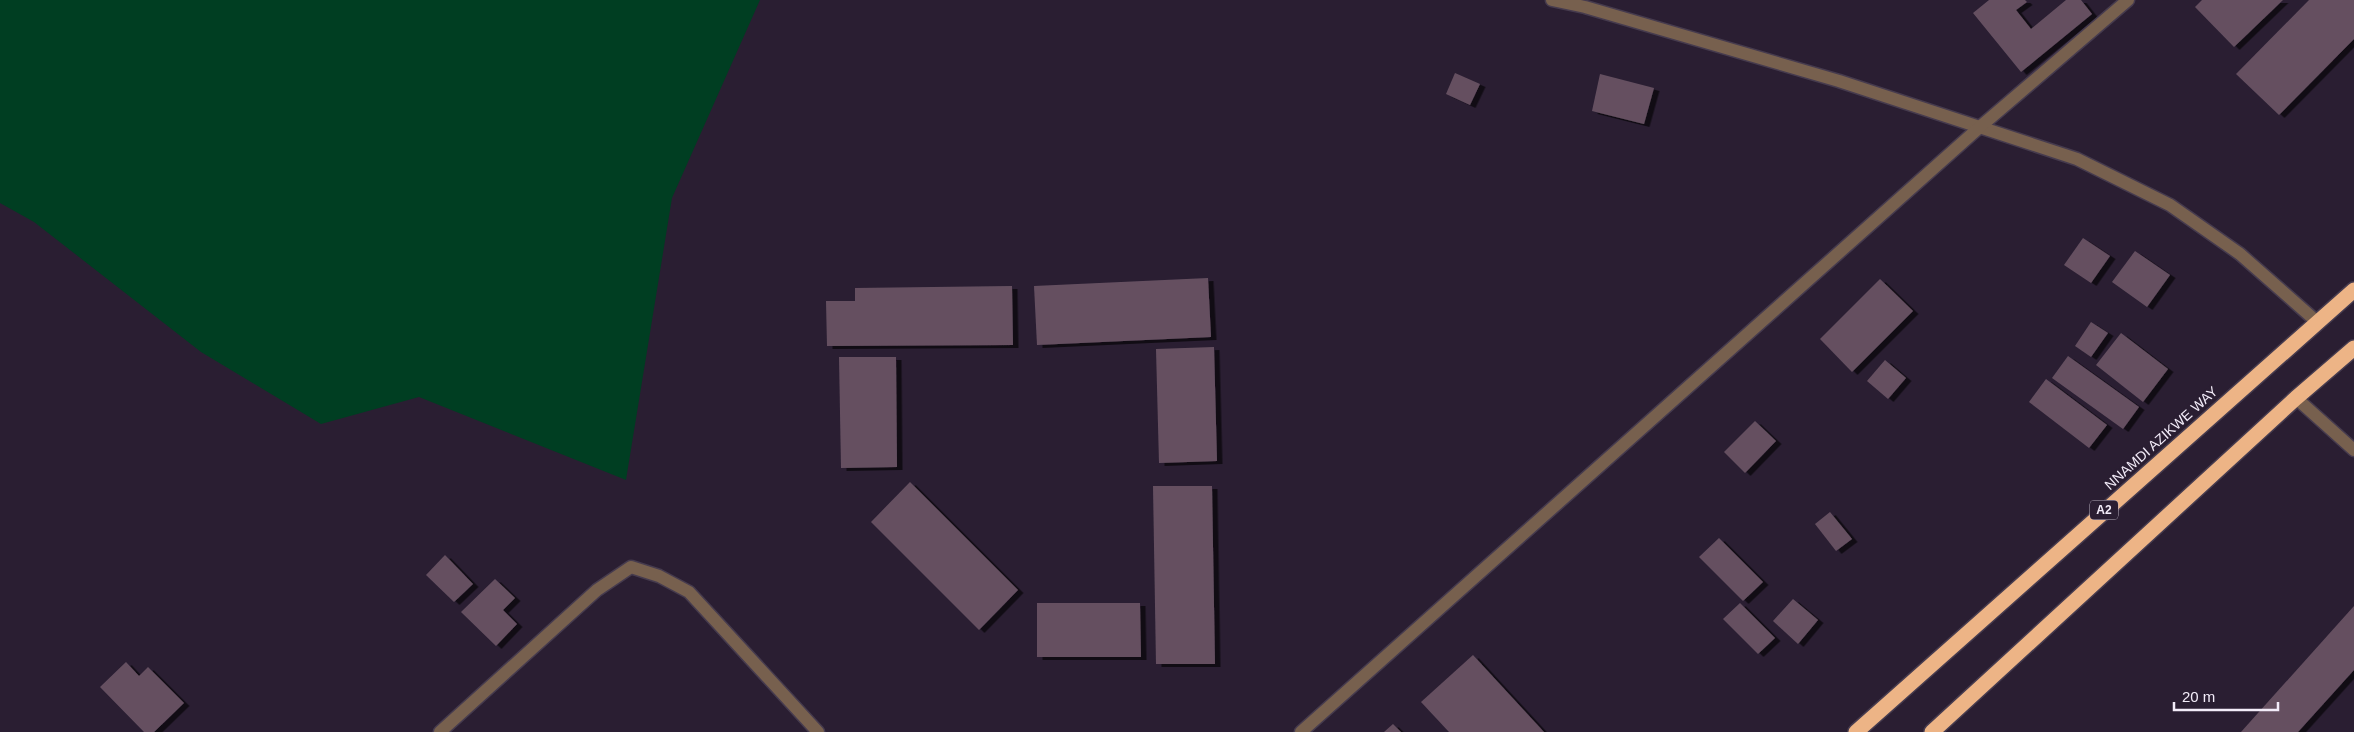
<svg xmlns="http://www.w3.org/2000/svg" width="2354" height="732" font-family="Helvetica,sans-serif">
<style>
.green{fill:#003e22}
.building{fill:#655061;filter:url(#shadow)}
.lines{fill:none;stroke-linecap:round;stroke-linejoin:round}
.street-casing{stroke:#463b4e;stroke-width:15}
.highway-casing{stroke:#463b4e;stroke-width:18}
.street{stroke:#77604e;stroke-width:12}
.highway{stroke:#edb486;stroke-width:15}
.labels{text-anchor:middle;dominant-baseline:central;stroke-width:4;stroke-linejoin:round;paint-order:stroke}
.shield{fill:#2a1e32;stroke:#b7aebd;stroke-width:1}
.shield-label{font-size:12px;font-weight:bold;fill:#f3ecf9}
.street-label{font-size:14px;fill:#f3ecf9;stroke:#2a1e32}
</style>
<defs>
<filter id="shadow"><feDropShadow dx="5.5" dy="3" stdDeviation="0" flood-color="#0009"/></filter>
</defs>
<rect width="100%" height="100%" fill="#2a1e32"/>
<polygon class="green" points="0,0 760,0 672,198 626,480 419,397 321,424 201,352 34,222 0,203"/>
<g class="building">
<polygon points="1989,0 2025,0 2027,2 2016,10 2031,29 2066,0 2081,0 2092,14 2021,72 1973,13"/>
<polygon points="2202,0 2283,0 2234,47 2195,7"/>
<polygon points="2309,0 2354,0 2354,39 2279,115 2236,74"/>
<polygon points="1455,73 1480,84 1470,105 1446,94"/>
<polygon points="1600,74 1654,88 1644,124 1592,111"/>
<polygon points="2083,238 2110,256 2091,283 2064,265"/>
<polygon points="2135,251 2170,275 2147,307 2112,282"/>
<polygon points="1208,278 1211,337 1037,345 1034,286"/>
<polygon points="1880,279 1913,311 1852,372 1820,339"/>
<polygon points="1012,286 1013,345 827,346 826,301 855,301 855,288"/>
<polygon points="2091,322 2108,333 2091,357 2075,346"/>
<polygon points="2121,333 2168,369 2143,402 2096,365"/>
<polygon points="1214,347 1217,461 1159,463 1156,349"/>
<polygon points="2068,356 2139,407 2123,429 2052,378"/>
<polygon points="839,357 896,357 897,467 841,468"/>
<polygon points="1885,360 1906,378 1888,399 1867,381"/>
<polygon points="2046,379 2107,425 2089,448 2029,402"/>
<polygon points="1755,421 1776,441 1745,473 1724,452"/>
<polygon points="910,482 1018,590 979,630 871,522"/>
<polygon points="1153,486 1212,486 1215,664 1156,664"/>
<polygon points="1830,512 1852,539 1836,551 1815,524"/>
<polygon points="1719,538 1763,582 1743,601 1699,557"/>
<polygon points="445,555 473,584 454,602 426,575"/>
<polygon points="495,579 515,598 503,610 517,624 496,646 461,612"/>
<polygon points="1793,599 1818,620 1798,644 1773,621"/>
<polygon points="1037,603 1140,603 1141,657 1037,657"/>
<polygon points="1740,603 1775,638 1758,654 1723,619"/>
<polygon points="2354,606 2354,670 2298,732 2241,732"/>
<polygon points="1473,655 1544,732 1449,732 1421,702"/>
<polygon points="126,662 139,676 148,667 184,703 154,732 144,732 100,687"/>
<polygon points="1393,724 1401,732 1384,732"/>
</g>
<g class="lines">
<defs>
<g id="street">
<polyline points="1552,0 1585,7 1839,81 2077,159 2170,205 2240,254 2316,321"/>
<polyline points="2296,398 2354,450"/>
<polyline points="440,732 597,590 631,567 659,576 689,592 818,732"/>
<polyline points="1301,732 1981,126 2128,0"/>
</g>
<g id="highway">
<polyline points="1856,732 2354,290"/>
<polyline points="1932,732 2296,398 2354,348"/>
</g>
</defs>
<use href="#street" class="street-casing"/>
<use href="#highway" class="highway-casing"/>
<use href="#street" class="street"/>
<use href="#highway" class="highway"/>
</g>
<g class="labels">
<rect class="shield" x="2090" y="500.5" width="28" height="19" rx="4"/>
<g class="shield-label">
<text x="2104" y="510">A2</text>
</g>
<g class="street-label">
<text transform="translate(2161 438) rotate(-42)">NNAMDI AZIKWE WAY</text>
</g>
</g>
<path d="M2174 702v8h104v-8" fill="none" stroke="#f3ecf9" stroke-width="2.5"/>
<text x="2182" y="702" font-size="15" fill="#f3ecf9" stroke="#2a1e32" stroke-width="4" paint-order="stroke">20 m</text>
</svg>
